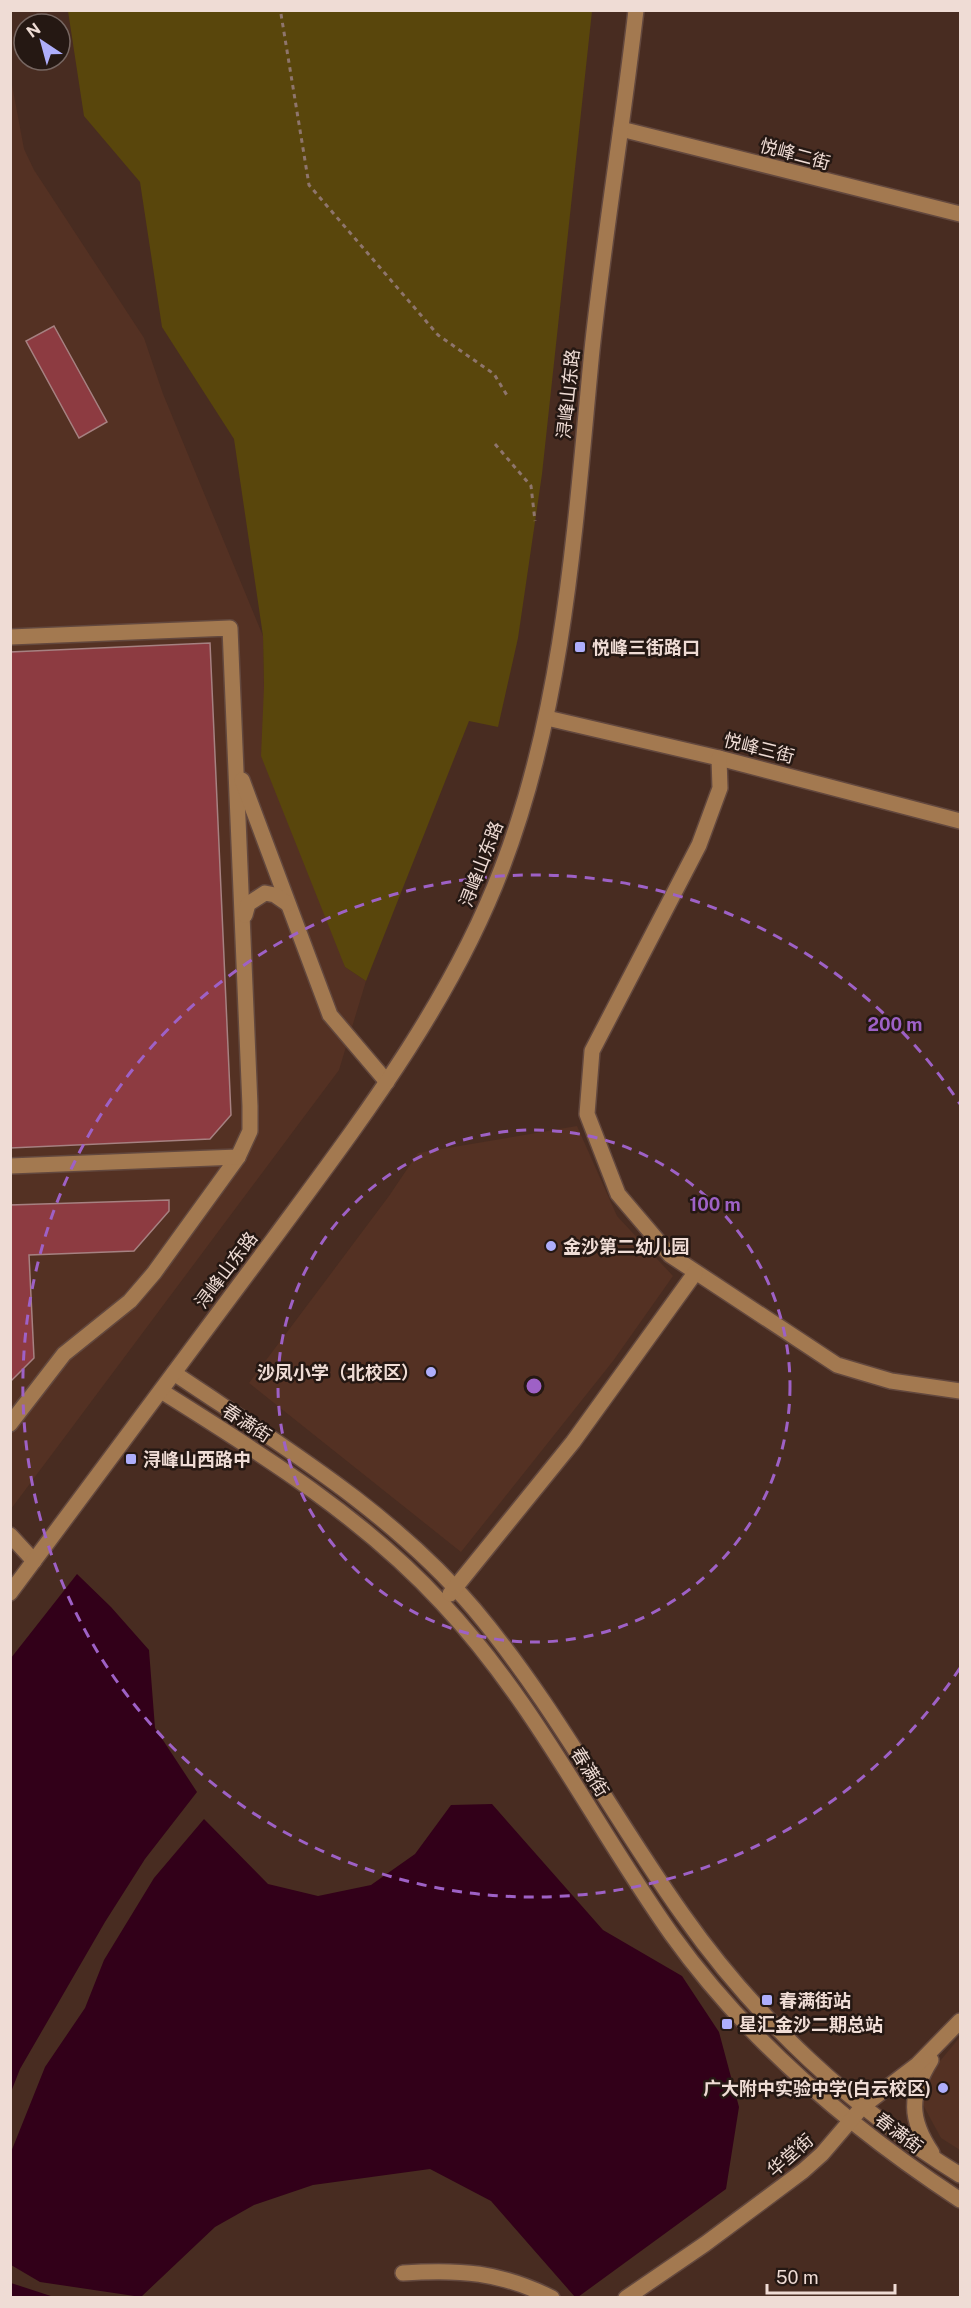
<svg xmlns="http://www.w3.org/2000/svg" width="971" height="2308" font-family="'Public Sans','Noto Sans SC',sans-serif">
<style>
.built{fill:#543123}
.green{fill:#59460c}
.water{fill:#320019}
.building{fill:#8d3b41;stroke:#a68181;stroke-width:1.5}
.lines{fill:none;stroke-linecap:round;stroke-linejoin:round}
.minor-casing{stroke:#63483e;stroke-width:18}
.path{stroke:#8e756c;stroke-width:3;stroke-dasharray:4.5 4.5;stroke-linecap:butt}
.minor{stroke:#a37950;stroke-width:15}
.ring{fill:none;stroke:#9e61c6;stroke-width:3;stroke-dasharray:10 8}
.poi-dot{fill:#aeaefb;stroke:#251813;stroke-width:2}
.labels{text-anchor:middle;dominant-baseline:central;stroke-width:5;stroke-linejoin:round;paint-order:stroke}
.street-label{font-size:18px;fill:#efdcd5;stroke:#251813}
.poi-label{font-size:18px;font-weight:bold;fill:#efdcd5;stroke:#251813;text-anchor:start}
.centre{fill:#9e61c6;stroke:#251813;stroke-width:3}
.ring-label{font-size:18px;text-anchor:middle;font-weight:bold;fill:#9e61c6;stroke:#251813;stroke-width:5;stroke-linejoin:round;paint-order:stroke}
</style>
<rect width="100%" height="100%" fill="#482c21"/>
<g class="built">
<polygon points="10,74 24,149 34,170 144,338 163,394 263,636 264,687 345,967 366,981 339,1070 11,1509"/>
<polygon points="577,1126 617,1216 673,1276 613,1361 461,1552 249,1383 389,1196 418,1153"/>
<polygon points="960,2037 960,2150 941,2138 922,2103 930,2073"/>
</g>
<polygon class="green" points="68,11 592,11 542,474 518,638 498,727 469,721 366,981 345,967 261,756 264,687 263,636 234,439 162,327 140,182 84,116"/>
<g class="water">
<polygon points="77,1574 111,1607 149,1650 155,1728 197,1792 145,1859 105,1922 20,2069 11,2092 11,1658"/>
<polygon points="492,1804 603,1930 682,1976 719,2032 739,2107 726,2189 578,2297 575,2297 491,2201 430,2169 313,2185 254,2205 215,2227 141,2297 40,2282 11,2265 11,2152 45,2067 85,2008 104,1960 154,1878 204,1819 268,1884 318,1896 371,1885 415,1854 451,1805"/>
<polygon points="10,2283 11,2283 54,2297 11,2297"/>
</g>
<g class="building">
<polygon points="54,326 107,422 79,438 26,341"/>
<polygon points="210,643 231,1115 210,1139 10,1148 10,652"/>
<polygon points="169,1200 169,1211 134,1251 29,1255 34,1358 10,1382 10,1205"/>
</g>
<g class="lines">
<defs>
<g id="minor">
<polyline points="621,129 960,214"/>
<polyline points="10,637 230,628 250,1106 250,1131 238,1157 154,1273 130,1301 64,1354 10,1424"/>
<polyline points="547,718 719,758 960,821"/>
<polyline points="719,758 720,788 699,845 592,1051 587,1114 618,1194 670,1255 837,1365 891,1381 960,1391"/>
<polyline points="242,780 330,1015 387,1082"/>
<polyline points="245,915 248,904 265,893 275,895 288,904"/>
<polyline points="10,1166 238,1157"/>
<path d="M174 1373C279 1444 391 1511 474 1609 554 1704 611 1814 683 1915 756 2019 853 2109 960 2175"/>
<path d="M161 1391C260 1453 362 1516 442 1603 535 1702 594 1825 672 1935 748 2041 852 2129 960 2200"/>
<polyline points="10,1535 34,1561"/>
<path d="M10 1593C97 1475 185 1358 272 1241 359 1123 450 1005 502 868 565 703 575 525 592 350 604 237 623 124 636 10"/>
<polyline points="450,1594 573,1442 695,1273"/>
<path d="M931 2060C909 2095 909 2119 932 2153"/>
<path d="M403 2273C459 2269 501 2272 552 2298"/>
<polyline points="626,2298 705,2244 803,2171 822,2154 863,2106 917,2065 960,2021"/>
</g>
</defs>
<use href="#minor" class="minor-casing"/>
<g class="path">
<polyline points="281,14 309,185 438,335 494,374 508,397"/>
<polyline points="495,444 531,486 535,521"/>
</g>
<use href="#minor" class="minor"/>
</g>
<g class="ring">
<circle cx="534" cy="1386" r="256"/>
<path d="M960 1668A511 511 0 1 1 960 1104"/>
</g>
<g class="poi-dot">
<rect x="574" y="641" width="12" height="12" rx="3"/>
<circle cx="551" cy="1246" r="6"/>
<circle cx="431" cy="1372" r="6"/>
<rect x="125" y="1453" width="12" height="12" rx="3"/>
<rect x="761" y="1994" width="12" height="12" rx="3"/>
<rect x="721" y="2018" width="12" height="12" rx="3"/>
<circle cx="943" cy="2088" r="6"/>
</g>
<g class="labels">
<g class="street-label">
<text transform="translate(795 154) rotate(15)">悦峰二街</text>
<text transform="translate(568 394) rotate(-84)">浔峰山东路</text>
<text transform="translate(759 748) rotate(14)">悦峰三街</text>
<text transform="translate(481 864) rotate(-69)">浔峰山东路</text>
<text transform="translate(226 1270) rotate(-53)">浔峰山东路</text>
<text transform="translate(247 1423) rotate(33)">春满街</text>
<text transform="translate(590 1772) rotate(58)">春满街</text>
<text transform="translate(899 2133) rotate(37)">春满街</text>
<text transform="translate(790 2155) rotate(-41)">华堂街</text>
</g>
<g class="poi-label">
<text x="592" y="647">悦峰三街路口</text>
<text x="563" y="1246">金沙第二幼儿园</text>
<text x="419" y="1372" text-anchor="end">沙凤小学（北校区）</text>
<text x="143" y="1459">浔峰山西路中</text>
<text x="779" y="2000">春满街站</text>
<text x="739" y="2024">星汇金沙二期总站</text>
<text x="931" y="2088" text-anchor="end">广大附中实验中学(白云校区)</text>
</g>
</g>
<circle cx="534" cy="1386" r="9" class="centre"/>
<g class="ring-label">
<text x="895" y="1031">200 m</text>
<text x="715" y="1211">100 m</text>
</g>
<rect width="971" height="2308" fill="none" stroke="#efdcd5" stroke-width="24"/>
<g transform="translate(42 42) rotate(324)"><circle r="28" fill="#251813" stroke="#766661" stroke-width="1.5"/>
<path d="M0-4.5L10 22L0 15L-10 22Z" fill="#aeaefb"/>
<text y="-9" font-size="16" font-weight="bold" text-anchor="middle" fill="#efdcd5">N</text>
</g>
<path d="M767 2284v9h128v-9" fill="none" stroke="#efdcd5" stroke-width="3"/>
<text x="776" y="2284" font-size="18" fill="#efdcd5" stroke="#251813" stroke-width="4.5" paint-order="stroke">50 m</text>
</svg>
